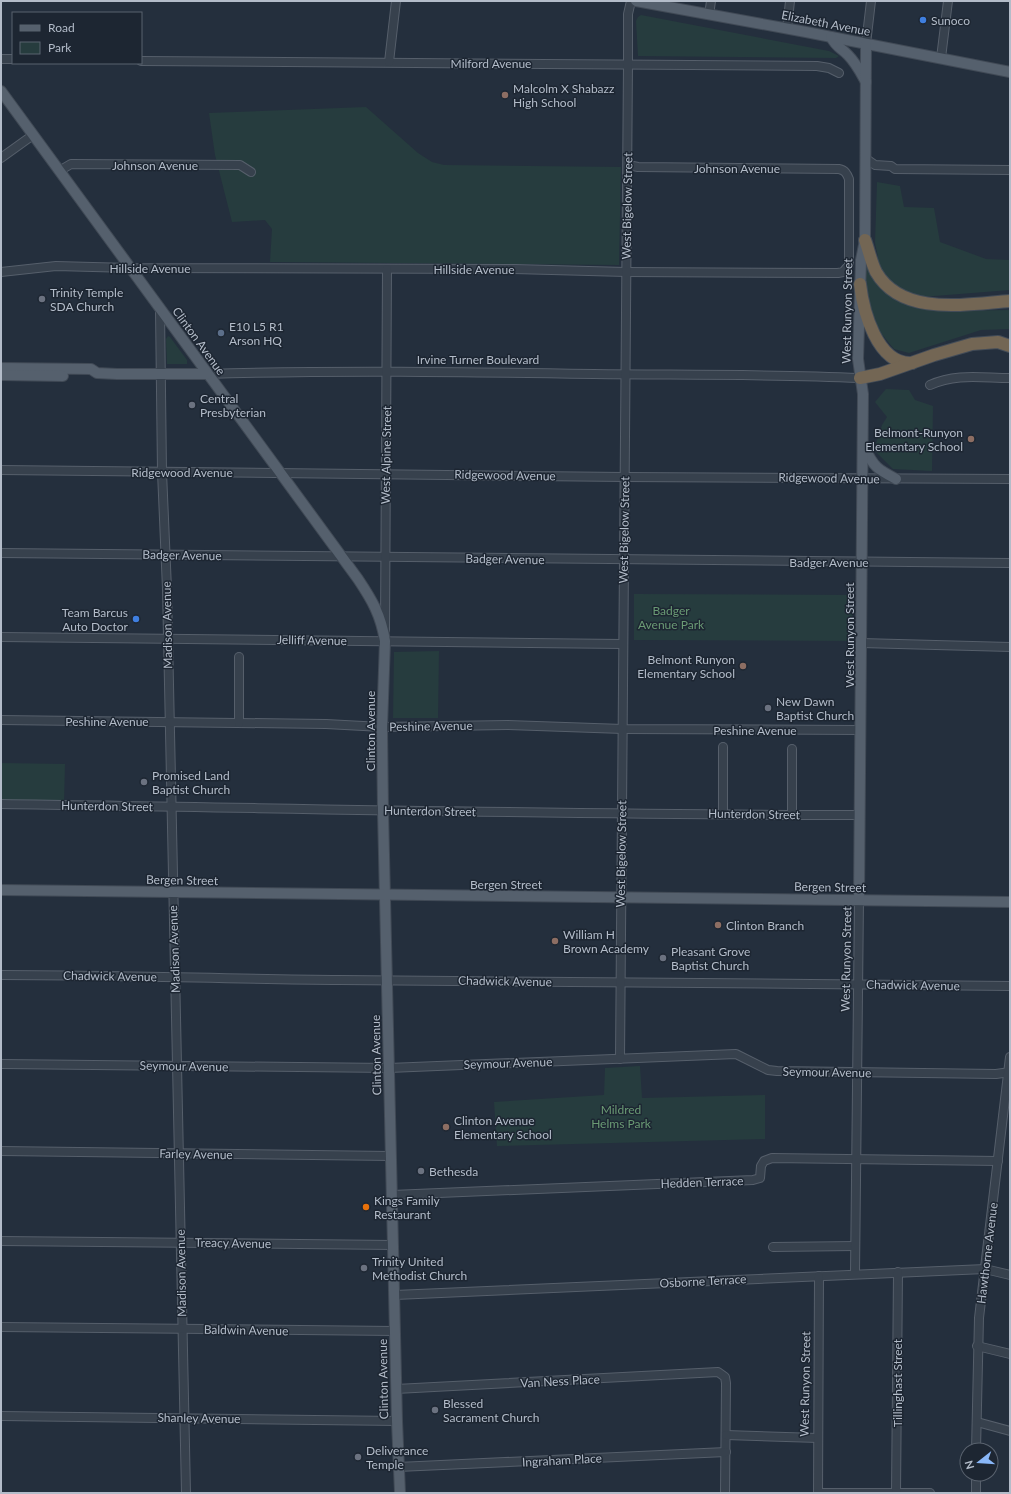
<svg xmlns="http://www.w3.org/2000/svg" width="1011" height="1494" font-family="Lato,sans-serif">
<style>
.green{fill:#263c3e}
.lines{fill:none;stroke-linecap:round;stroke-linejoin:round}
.minor-casing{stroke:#565f6b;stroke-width:10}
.major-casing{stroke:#414a56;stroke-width:12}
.highway-casing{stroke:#434c58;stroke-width:14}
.minor{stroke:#37414d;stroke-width:8}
.major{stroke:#55606d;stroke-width:10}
.highway{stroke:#736654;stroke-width:12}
.shop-dot{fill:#3f7fe0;stroke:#1d2632;stroke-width:1.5}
.education-dot{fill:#8d6e63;stroke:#1d2632;stroke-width:1.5}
.worship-dot{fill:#6b7280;stroke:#1d2632;stroke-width:1.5}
.service-dot{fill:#5c6f8a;stroke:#1d2632;stroke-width:1.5}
.food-dot{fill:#e8710a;stroke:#1d2632;stroke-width:1.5}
.labels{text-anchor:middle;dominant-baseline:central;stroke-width:3;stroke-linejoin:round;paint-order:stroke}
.poi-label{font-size:12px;fill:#b3bcc9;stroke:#1d2632;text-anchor:start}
.street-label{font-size:12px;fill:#b3bcc9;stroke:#1d2632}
.park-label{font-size:12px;fill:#6a9a74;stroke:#1d2632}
</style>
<rect width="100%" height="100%" fill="#242f3d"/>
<g class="green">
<polygon points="641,15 829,51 839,56 836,58 638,56 636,21 638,17"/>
<polygon points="366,107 418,153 432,162 444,165 621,167 619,265 270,262 272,229 265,220 232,222 215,155 209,113"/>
<polygon points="877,182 900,186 904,207 934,208 940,242 986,259 1010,260 1010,290 922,297 906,292 895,285 881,271 876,259 878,257 875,243"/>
<polygon points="865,262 867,262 888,293 912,307 941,311 1010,310 1010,329 981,330 909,353 894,349 880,332 866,297"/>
<polygon points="168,336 170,337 187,360 187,364 167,364 166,339"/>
<polygon points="886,389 909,390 915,400 933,406 932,471 893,469 874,450 882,425 887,417 875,402"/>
<polygon points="634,594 853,595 852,641 634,640"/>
<polygon points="439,651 438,718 393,718 394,652"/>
<polygon points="1,763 65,764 64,803 1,802"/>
<polygon points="640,1066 642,1098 765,1095 765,1139 497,1146 494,1102 604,1095 605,1068"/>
</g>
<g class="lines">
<defs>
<g id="minor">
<polyline points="709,15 711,1"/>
<polyline points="787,29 790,1"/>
<polyline points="866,44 871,1"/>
<polyline points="941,58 948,1"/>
<polyline points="1,59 13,59"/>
<polyline points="141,61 817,66 829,68 839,73"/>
<polyline points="389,62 396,1"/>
<polyline points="1,158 33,135"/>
<polyline points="865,158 875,165 891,166 895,169 1010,170"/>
<polyline points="59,171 71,164 240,165 251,172"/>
<path d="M1 272 56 266 130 268 514 269 626 272 838 273 843 272 849 265V179C847 174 845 170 839 169L638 167 628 165"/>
<polyline points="160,310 162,472 167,589 186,1493"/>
<path d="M207 374C336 370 465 372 594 374 683 375 772 374 860 378"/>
<path d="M930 385C956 373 982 378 1010 378"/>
<polyline points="1,470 624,477 1010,479"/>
<polyline points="1,553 1010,563"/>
<polyline points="385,630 387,269"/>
<polyline points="1,637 622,644"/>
<polyline points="861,643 1010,647"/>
<polyline points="1,720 326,724 382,727 507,725 623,729 861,730"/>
<polyline points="239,723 239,657"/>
<path d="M1 804C287 808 574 815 860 815"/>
<polyline points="723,814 723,747"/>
<polyline points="792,815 792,749"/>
<path d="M1 975C114 975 227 979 341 980 564 981 787 984 1010 986"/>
<polyline points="620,1059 628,64 628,14 631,1"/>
<polyline points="1,1064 389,1068 736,1054 768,1070 777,1071 996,1074 1010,1072"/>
<polyline points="1,1151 391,1156"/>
<polyline points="392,1195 753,1180 760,1178 761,1166 764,1161 772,1158 998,1161"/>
<polyline points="1,1241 393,1245"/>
<polyline points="773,1247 855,1246"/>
<polyline points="855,1274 859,900"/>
<polyline points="395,1295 985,1269 1010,1275"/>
<polyline points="1,1327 395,1331"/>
<polyline points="977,1346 1010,1354"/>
<polyline points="396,1389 718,1372 725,1377 726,1383 725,1493"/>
<polyline points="1,1416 397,1421"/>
<polyline points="977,1422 1010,1431"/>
<polyline points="726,1435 818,1438"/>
<polyline points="976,1450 979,1318 1010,1057"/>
<polyline points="398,1467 726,1452"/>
<polyline points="976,1474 976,1493"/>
<polyline points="818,1493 819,1276"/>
<polyline points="818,1493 930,1493"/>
<polyline points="896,1493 898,1272"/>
</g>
<g id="major">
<polyline points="636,1 806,32 1010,72"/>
<path d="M831 37C837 48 840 47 848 55 856 63 861 73 866 82"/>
<path d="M1 91 358 579C372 600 381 615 385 641L382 727 383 811 397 1421 400 1493"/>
<polyline points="1,368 91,369 97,373 117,374 207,374"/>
<polyline points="1,375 63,376"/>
<path d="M865 448C873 467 879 470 896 479"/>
<polyline points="1,890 1010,902"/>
<polyline points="859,900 863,394 858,359 861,260 865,240 866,44"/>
</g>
<g id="highway">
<path d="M865 240C869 251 871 262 876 272 902 317 967 304 1010 301"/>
<path d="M860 284C863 310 877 365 912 363"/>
<polyline points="860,378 880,374 934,355 972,344 998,342 1010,346"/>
</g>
</defs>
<use href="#minor" class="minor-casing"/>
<use href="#major" class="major-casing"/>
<use href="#highway" class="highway-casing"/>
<use href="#minor" class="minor"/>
<use href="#major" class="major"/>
<use href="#highway" class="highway"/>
</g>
<g class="shop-dot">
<circle cx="923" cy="20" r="4"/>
<circle cx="136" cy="619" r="4"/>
</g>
<g class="education-dot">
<circle cx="505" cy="95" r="4"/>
<circle cx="971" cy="439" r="4"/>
<circle cx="743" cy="666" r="4"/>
<circle cx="718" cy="925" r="4"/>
<circle cx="555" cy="941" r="4"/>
<circle cx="446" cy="1127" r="4"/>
</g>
<g class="worship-dot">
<circle cx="42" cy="299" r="4"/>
<circle cx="192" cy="405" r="4"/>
<circle cx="768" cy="708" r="4"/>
<circle cx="144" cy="782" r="4"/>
<circle cx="663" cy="958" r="4"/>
<circle cx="421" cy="1171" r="4"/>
<circle cx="364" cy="1268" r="4"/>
<circle cx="435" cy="1410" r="4"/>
<circle cx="358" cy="1457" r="4"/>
</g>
<circle class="service-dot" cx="221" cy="333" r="4"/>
<circle class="food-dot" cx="366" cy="1207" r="4"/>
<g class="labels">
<g class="poi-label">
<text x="931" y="20">Sunoco</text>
<text x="513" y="88">Malcolm X Shabazz<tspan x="513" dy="14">High School</tspan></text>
<text x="50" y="292">Trinity Temple<tspan x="50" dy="14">SDA Church</tspan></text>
<text x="229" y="326">E10 L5 R1<tspan x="229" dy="14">Arson HQ</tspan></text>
<text x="200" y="398">Central<tspan x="200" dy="14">Presbyterian</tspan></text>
<text x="963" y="432" text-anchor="end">Belmont-Runyon<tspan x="963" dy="14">Elementary School</tspan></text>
<text x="128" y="612" text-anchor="end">Team Barcus<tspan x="128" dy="14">Auto Doctor</tspan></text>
<text x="735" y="659" text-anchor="end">Belmont Runyon<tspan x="735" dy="14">Elementary School</tspan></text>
<text x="776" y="701">New Dawn<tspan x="776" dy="14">Baptist Church</tspan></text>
<text x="152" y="775">Promised Land<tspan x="152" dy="14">Baptist Church</tspan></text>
<text x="726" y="925">Clinton Branch</text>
<text x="563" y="934">William H<tspan x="563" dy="14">Brown Academy</tspan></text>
<text x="671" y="951">Pleasant Grove<tspan x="671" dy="14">Baptist Church</tspan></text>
<text x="454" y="1120">Clinton Avenue<tspan x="454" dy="14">Elementary School</tspan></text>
<text x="429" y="1171">Bethesda</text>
<text x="374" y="1200">Kings Family<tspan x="374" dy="14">Restaurant</tspan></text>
<text x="372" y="1261">Trinity United<tspan x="372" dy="14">Methodist Church</tspan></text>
<text x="443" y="1403">Blessed<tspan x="443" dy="14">Sacrament Church</tspan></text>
<text x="366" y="1450">Deliverance<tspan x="366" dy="14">Temple</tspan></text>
</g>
<g class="street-label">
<text transform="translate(826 23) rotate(11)">Elizabeth Avenue</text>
<text x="491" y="63">Milford Avenue</text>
<text x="155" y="165">Johnson Avenue</text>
<text x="737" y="168">Johnson Avenue</text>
<text transform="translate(627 206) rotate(-89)">West Bigelow Street</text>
<text x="150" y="268">Hillside Avenue</text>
<text x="474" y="269">Hillside Avenue</text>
<text transform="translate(847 311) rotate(-89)">West Runyon Street</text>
<text transform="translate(199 341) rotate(54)">Clinton Avenue</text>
<text x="478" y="359">Irvine Turner Boulevard</text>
<text transform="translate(386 455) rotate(-89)">West Alpine Street</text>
<text x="182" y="472">Ridgewood Avenue</text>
<text transform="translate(505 475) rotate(1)">Ridgewood Avenue</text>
<text transform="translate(829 478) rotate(1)">Ridgewood Avenue</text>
<text transform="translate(624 530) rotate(-89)">West Bigelow Street</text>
<text transform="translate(182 555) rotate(1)">Badger Avenue</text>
<text transform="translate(505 559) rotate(1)">Badger Avenue</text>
<text x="829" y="562">Badger Avenue</text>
<text transform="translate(167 625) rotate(-91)">Madison Avenue</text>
<text transform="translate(849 635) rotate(-90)">West Runyon Street</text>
<text transform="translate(312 640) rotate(1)">Jelliff Avenue</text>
<text x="107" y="721">Peshine Avenue</text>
<text transform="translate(431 726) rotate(-1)">Peshine Avenue</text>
<text x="755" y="730">Peshine Avenue</text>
<text transform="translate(370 731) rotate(-90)">Clinton Avenue</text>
<text transform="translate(107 806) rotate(1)">Hunterdon Street</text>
<text transform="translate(430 811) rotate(1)">Hunterdon Street</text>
<text transform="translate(754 814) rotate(1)">Hunterdon Street</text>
<text transform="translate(621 854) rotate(-89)">West Bigelow Street</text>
<text transform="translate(182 880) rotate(1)">Bergen Street</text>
<text x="506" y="884">Bergen Street</text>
<text transform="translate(830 887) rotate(1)">Bergen Street</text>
<text transform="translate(174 949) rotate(-92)">Madison Avenue</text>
<text transform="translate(846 959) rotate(-89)">West Runyon Street</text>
<text transform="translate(110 976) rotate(1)">Chadwick Avenue</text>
<text transform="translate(505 981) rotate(1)">Chadwick Avenue</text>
<text transform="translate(913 985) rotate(1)">Chadwick Avenue</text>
<text transform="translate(376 1055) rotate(-91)">Clinton Avenue</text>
<text transform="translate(508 1063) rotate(-2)">Seymour Avenue</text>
<text transform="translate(184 1066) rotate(1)">Seymour Avenue</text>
<text transform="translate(827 1072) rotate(1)">Seymour Avenue</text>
<text transform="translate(196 1154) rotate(1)">Farley Avenue</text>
<text transform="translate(702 1182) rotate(-2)">Hedden Terrace</text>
<text transform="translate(233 1243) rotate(1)">Treacy Avenue</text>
<text transform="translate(987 1253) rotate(-83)">Hawthorne Avenue</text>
<text transform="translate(181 1273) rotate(-91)">Madison Avenue</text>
<text transform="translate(703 1281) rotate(-3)">Osborne Terrace</text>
<text transform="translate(246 1330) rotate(1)">Baldwin Avenue</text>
<text transform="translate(383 1379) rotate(-91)">Clinton Avenue</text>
<text transform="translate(560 1381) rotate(-3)">Van Ness Place</text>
<text transform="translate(897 1383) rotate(-90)">Tillinghast Street</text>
<text transform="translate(805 1384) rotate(-89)">West Runyon Street</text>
<text transform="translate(199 1418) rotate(1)">Shanley Avenue</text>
<text transform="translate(562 1460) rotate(-3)">Ingraham Place</text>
</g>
<g class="park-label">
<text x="671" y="610">Badger<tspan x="671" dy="14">Avenue Park</tspan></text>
<text x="621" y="1109">Mildred<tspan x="621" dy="14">Helms Park</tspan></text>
</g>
</g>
<rect width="1011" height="1494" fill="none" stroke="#b3bcc9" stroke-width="4"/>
<rect x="12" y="12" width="130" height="52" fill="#1d2632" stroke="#59626e"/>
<rect x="20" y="25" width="20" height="6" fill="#55606d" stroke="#59626e"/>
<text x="48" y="32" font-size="12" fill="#b3bcc9">Road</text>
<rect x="20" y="42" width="20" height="12" fill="#263c3e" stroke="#59626e"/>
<text x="48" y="52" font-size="12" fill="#b3bcc9">Park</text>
<g transform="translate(979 1462) rotate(253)"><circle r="19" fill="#1d2632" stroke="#59626e"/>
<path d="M0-3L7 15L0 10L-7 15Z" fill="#89b7f8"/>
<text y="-6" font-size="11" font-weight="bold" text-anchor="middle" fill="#b3bcc9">N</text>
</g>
</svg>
